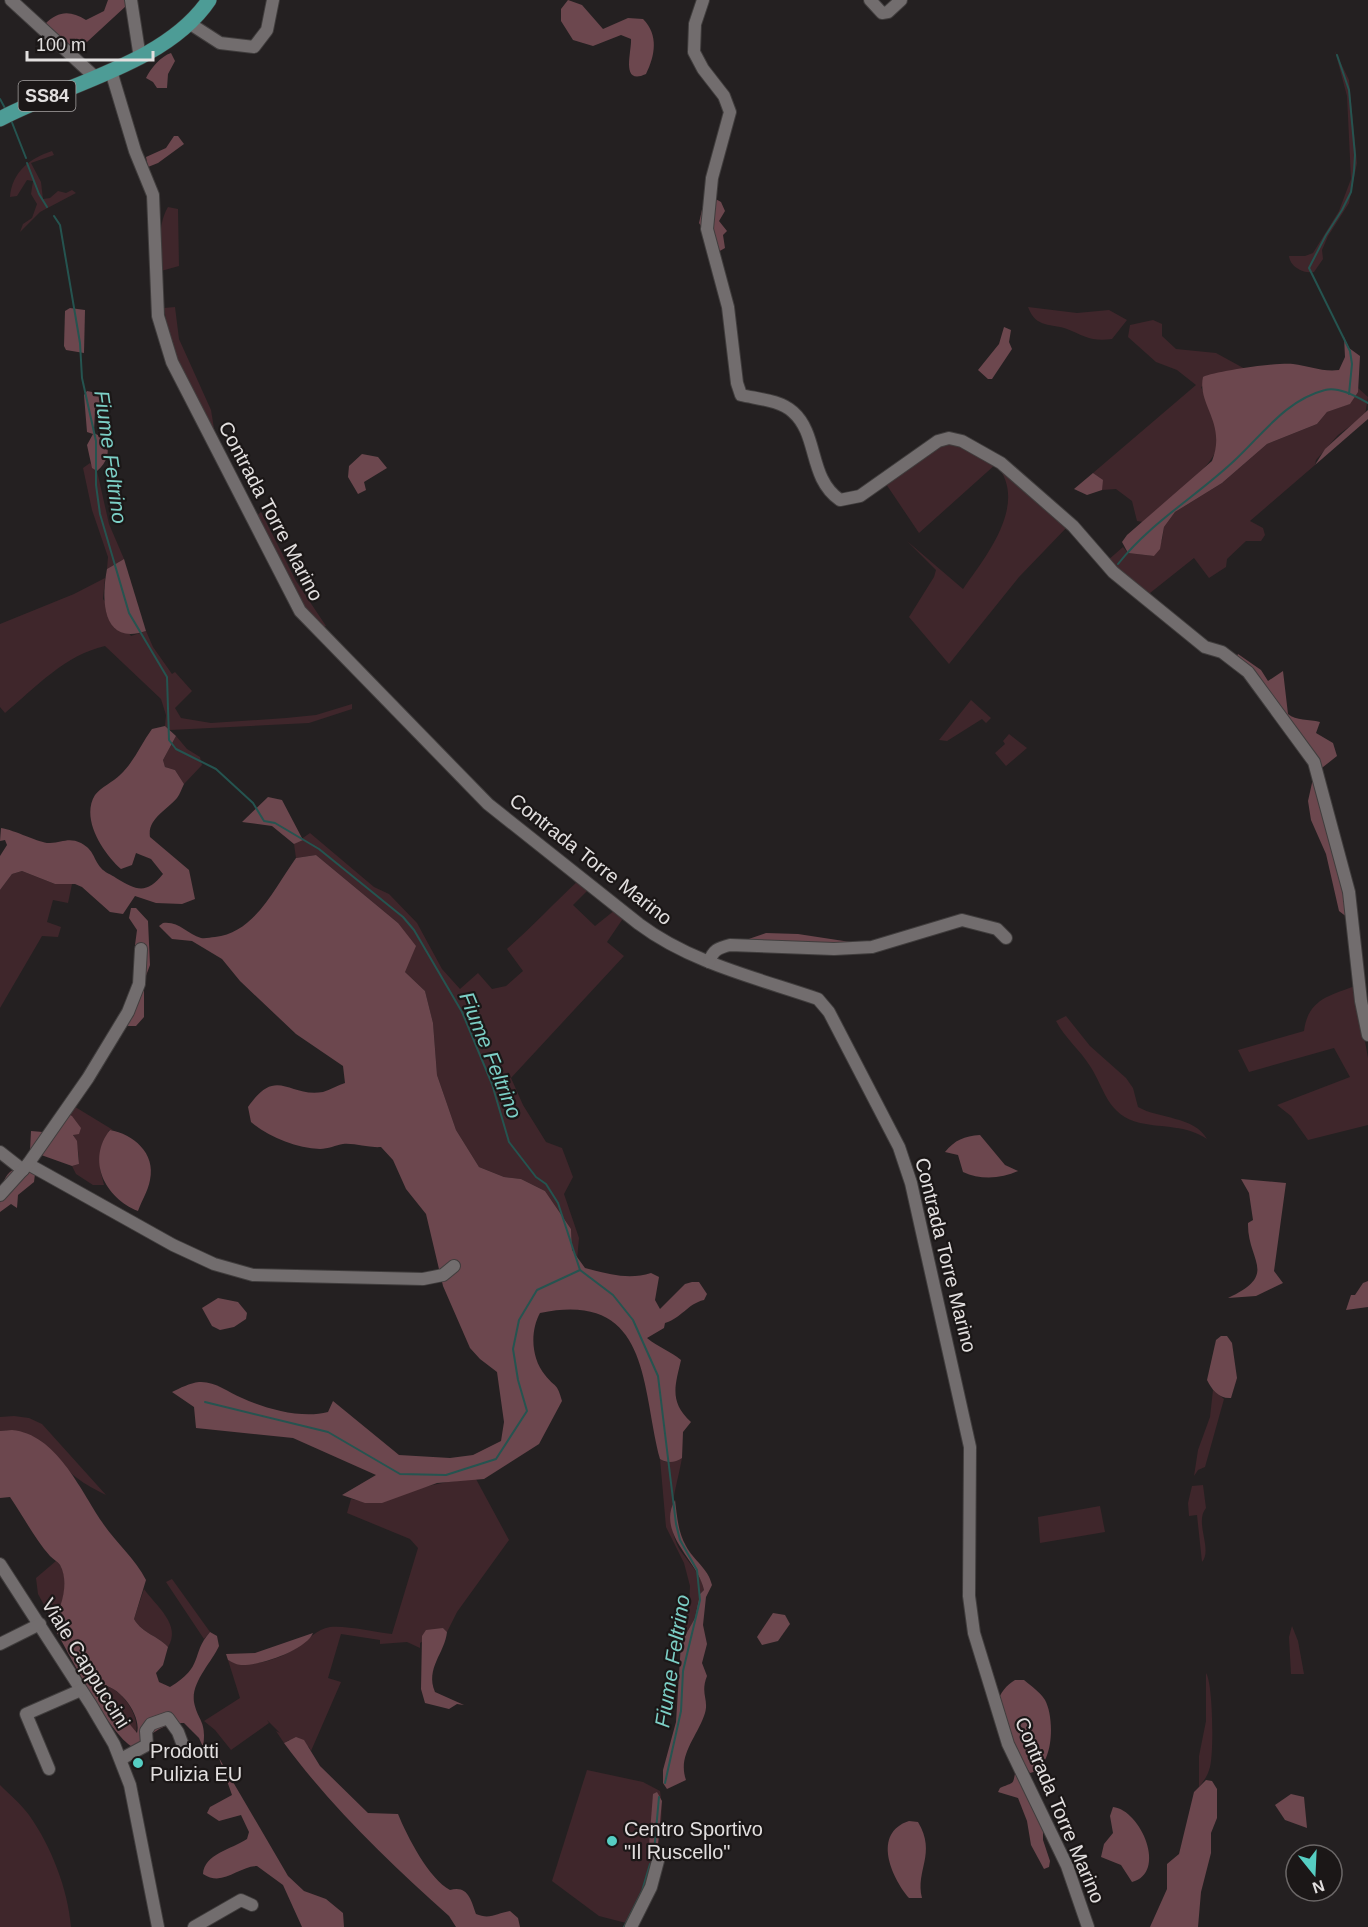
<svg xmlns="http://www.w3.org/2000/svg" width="1368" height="1927" font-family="Arial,sans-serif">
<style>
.green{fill:#3f262b}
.forest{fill:#6c474e;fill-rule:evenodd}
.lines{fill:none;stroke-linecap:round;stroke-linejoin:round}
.stream{stroke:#255450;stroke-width:2}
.minor-casing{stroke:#403d3d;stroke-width:14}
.major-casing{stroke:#403d3d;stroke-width:16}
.minor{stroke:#726d6e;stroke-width:12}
.major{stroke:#4d9c96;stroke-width:15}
.poi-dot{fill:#56cec3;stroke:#1b1717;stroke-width:2}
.labels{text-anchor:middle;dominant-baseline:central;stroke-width:4.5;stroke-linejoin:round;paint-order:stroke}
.shield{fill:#1b1717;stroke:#a6a3a3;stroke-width:1.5}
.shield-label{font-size:18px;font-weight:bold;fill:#e2dfdf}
.street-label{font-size:20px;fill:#e2dfdf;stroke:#1b1717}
.poi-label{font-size:20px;fill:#e2dfdf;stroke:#1b1717;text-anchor:start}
.water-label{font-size:21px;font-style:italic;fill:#7ccfc6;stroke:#1b1717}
</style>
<rect width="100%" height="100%" fill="#242021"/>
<g class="green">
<path d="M1335 51 1349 80 1357 163 1349 203 1328 236 1322 250 1323 259 1314 272C1304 274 1290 267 1289 256H1305L1313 253 1339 211 1351 179 1347 96Z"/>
<path d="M52 151 54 155 31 163 41 182 43 199 50 198 58 191 66 193 72 190 76 193 40 212 20 232 23 224 32 218 37 204 31 194 33 181 27 180 17 196 10 197C12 172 30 158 52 151Z"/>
<path d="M168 207 178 209 179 266 161 271C161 250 157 225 168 207Z"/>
<path d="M175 307 179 339 211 410 216 441C193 398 171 357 164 308Z"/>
<path d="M1028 307 1077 313 1109 310 1127 320 1112 339C1092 342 1084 336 1067 329 1052 323 1036 329 1028 307Z"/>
<path d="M1153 320 1162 324V336L1176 349 1216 353 1247 370H1233L1201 387C1209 403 1219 427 1217 446 1215 468 1159 505 1143 522L1137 521 1132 501 1116 489 1102 490V480L1093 473 1196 385 1177 370 1156 362 1128 337 1130 325Z"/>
<polygon points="1358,388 1368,397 1365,415 1338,435 1316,460 1315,465 1250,521 1263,528 1265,535 1261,541 1246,541 1227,559 1226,567 1209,578 1194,558 1150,593 1150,600 1107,561 1123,547 1128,553 1154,556 1162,540 1164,527 1175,512 1222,483 1267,444 1317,424 1327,412 1349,404"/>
<path d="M947 439C992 448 1036 495 1069 525L1019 577 949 664 909 617 934 577 936 570 907 541 963 589C987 555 1029 503 996 464L919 533 884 481 934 445Z"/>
<polygon points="90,463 97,471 109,524 124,559 107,569 108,557 92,510 83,468"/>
<polygon points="261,512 296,581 326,626 320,628 302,608 254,518"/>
<path d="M105 578 103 599 131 636 146 631 153 647 172 674 175 672 192 691 175 708 181 718 211 723 286 718 316 715 352 704V709L309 723 170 730 165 726 166 715 161 699 105 646C65 655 36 687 5 713L0 707V624L74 594Z"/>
<polygon points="971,700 991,718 986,723 982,719 947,741 939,740"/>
<polygon points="1009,734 1027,748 1006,766 995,753 1005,744 1003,741"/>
<polygon points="176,736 187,749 200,757 202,765 184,784 175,770 165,767 163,760"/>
<path d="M310 833 374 887 389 894 417 923 442 969 460 989 478 973 492 989 506 986 523 971 507 949C532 927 554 903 579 880L589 889 573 905 595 926 615 910 624 917 607 942 624 956 511 1078 523 1105 546 1142 562 1148 573 1177 564 1194 579 1238 577 1260 572 1250 571 1229 545 1191 521 1179 504 1177 479 1167 456 1130 437 1075 433 1023 425 991 405 972 398 923 316 855 296 858 294 844Z"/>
<polygon points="22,871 55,884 72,884 68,903 53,900 47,922 61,927 58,937 42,936 0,1008 0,890 12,874"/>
<path d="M1355 986 1368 1058V1125L1308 1140 1291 1116 1277 1105 1350 1077 1334 1048 1249 1072 1238 1050 1304 1031C1308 1000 1328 996 1355 986Z"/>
<path d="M1066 1016 1090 1046 1126 1078 1133 1088 1138 1107C1159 1119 1194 1116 1207 1139 1186 1125 1164 1128 1140 1123 1107 1115 1105 1089 1090 1066 1080 1050 1065 1038 1056 1021Z"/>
<path d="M72 1105 113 1130H109L100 1169 104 1185H93L76 1174 72 1166 79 1164C80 1146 71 1131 66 1113Z"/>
<polygon points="1213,1390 1224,1399 1205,1467 1198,1470 1194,1476 1198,1450 1210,1417"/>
<path d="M14 1416 29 1418 42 1424 106 1495C96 1490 86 1485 77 1478 51 1458 39 1426 0 1431V1417Z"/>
<path d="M682 1458C677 1487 663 1522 680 1550 689 1563 701 1574 704 1590L700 1594 695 1618 681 1643 689 1605 690 1586 684 1563 666 1527 660 1459 665 1462Z"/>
<path d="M476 1479 509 1540 457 1612 447 1632 443 1628 420 1643V1648L407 1642 380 1644V1640L341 1634 328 1678 341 1682 311 1751 309 1747 289 1740 284 1743 276 1731 280 1733 267 1720 269 1723 231 1750 215 1730 204 1721 240 1698 228 1660C248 1670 282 1659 299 1646 310 1638 316 1630 330 1627 345 1625 375 1632 392 1634L418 1548 410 1539 347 1513 351 1499C378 1506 395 1496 420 1488 438 1483 457 1480 476 1479Z"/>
<path d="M1203 1485 1206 1508C1194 1522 1213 1549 1202 1562L1197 1515 1189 1516 1188 1503 1192 1486Z"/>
<polygon points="1100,1506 1105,1532 1040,1543 1038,1517"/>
<path d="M56 1561C72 1574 63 1607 53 1621L38 1594 36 1578Z"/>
<polygon points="172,1579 210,1632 204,1639 166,1582"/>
<path d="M144 1589C156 1606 182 1625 168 1647 157 1635 143 1634 134 1619Z"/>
<polygon points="1292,1626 1298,1641 1304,1674 1291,1674 1289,1637"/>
<path d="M1206 1673C1213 1683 1214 1752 1210 1767 1208 1775 1204 1781 1199 1787V1756L1206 1721Z"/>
<path d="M99 1685C118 1683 141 1715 136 1733L107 1697 99 1692Z"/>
<path d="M587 1770 643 1782 660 1791C667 1836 649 1884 630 1924L599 1916 552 1881Z"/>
<path d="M0 1785C9 1794 21 1804 29 1815 51 1846 68 1889 71 1927H0Z"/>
</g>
<g class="forest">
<path d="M108 0H125L126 6 75 53 45 24C58 11 70 10 86 20L104 11Z"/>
<path d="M568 0 582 5 603 29 628 18 643 19C659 35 655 56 646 74 620 86 632 51 631 39L621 35 593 46 573 40 561 21V9Z"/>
<path d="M171 53 175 61 168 74 167 88H157L153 82 146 78C150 69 161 56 171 53Z"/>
<polygon points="174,136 178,136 184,144 158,163 148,167 146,157 166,148"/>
<polygon points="712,197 721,202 725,211 719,221 727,231 723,235 725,248 718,252 699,223 704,201"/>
<polygon points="70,308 85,310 84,353 66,350 64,346 65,311"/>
<polygon points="1004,327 1011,330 1009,342 1012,349 992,379 988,379 978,370 999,344"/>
<path d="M1344 337 1349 348 1360 356 1358 392 1350 404 1327 412 1317 424 1267 444 1222 483 1175 512 1164 527 1160 549 1154 556 1128 553 1122 542 1127 535 1212 461C1227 423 1197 405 1203 377 1216 371 1279 362 1293 364 1309 366 1322 372 1339 370L1345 357Z"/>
<path d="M87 391 97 393 103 401 95 409 94 433 105 439C111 451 107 463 97 471L92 468 87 445 93 434 87 432 84 395Z"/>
<polygon points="1368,410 1368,419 1315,465 1325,449"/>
<polygon points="362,454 378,457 387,468 364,482 366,490 358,494 348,477 349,466"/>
<polygon points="1093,473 1103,480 1102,490 1087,495 1074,489"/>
<path d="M124 559 146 631C102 646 101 600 107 569Z"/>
<path d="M1238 654 1261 670 1268 681 1283 671 1288 714C1296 721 1309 719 1320 722L1316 733 1333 743 1337 756 1318 771 1236 658Z"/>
<path d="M165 726 176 736 163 760 165 767 175 770 184 784C182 788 180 794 177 798 167 810 147 819 150 837L189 870 195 899 182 904 156 903 135 896 123 914 110 912 82 887 75 884H55L22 871 12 874 0 890V856L7 845 5 840 0 841 1 828C15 830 41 844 50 843 62 843 68 837 81 843 95 851 92 857 101 868 104 872 112 875 116 878 137 891 147 894 163 874L151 859 136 853 132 865 121 869C104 854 80 819 95 795 101 787 113 782 120 775 134 762 141 744 152 729Z"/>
<polygon points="1314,774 1352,921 1339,911 1326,854 1311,820 1308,801"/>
<polygon points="268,797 282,800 303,840 294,844 272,826 242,822"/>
<path d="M316 855 398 923 416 946 405 972 425 991 433 1023 437 1075 456 1130 479 1167 504 1177 521 1179 545 1191 571 1229 572 1250 585 1268C607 1274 629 1280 651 1273L659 1277 655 1300 660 1309 685 1284 692 1282H699L707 1294 704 1300C687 1304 682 1318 665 1323L664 1328 647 1338C658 1347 670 1351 681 1360 675 1386 669 1402 691 1422L683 1432 682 1458C675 1463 666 1463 660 1459 641 1387 651 1290 540 1313 530 1331 531 1358 545 1375 555 1388 557 1382 562 1401L539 1444 484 1479 437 1483 382 1503H365L342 1495 376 1475 293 1438 196 1428 194 1407 172 1392C180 1388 190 1383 199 1382 215 1381 228 1392 242 1398 266 1409 302 1419 328 1412L333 1401 399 1455 450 1458 473 1455 501 1441 504 1422 497 1372 480 1359 470 1348 443 1286 426 1214 406 1189 393 1160 381 1147C368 1148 356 1143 343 1144 336 1145 328 1149 320 1149 296 1148 269 1137 251 1122L248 1107C277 1065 288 1098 323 1092 330 1090 338 1085 345 1083L343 1066 296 1034 240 981 222 959 192 941 172 939 159 926 163 923C179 921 187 934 201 938 206 939 210 937 215 937 255 933 275 887 296 858Z"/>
<polygon points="131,908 136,908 148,921 150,965 144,981 144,1017 136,1026 128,1026 119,1016 133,992 140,948 135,945 137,930 129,918"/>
<polygon points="766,933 798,934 870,945 737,943"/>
<polygon points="66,1113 72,1116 81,1128 79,1134 73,1135 77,1141 79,1164 72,1166 30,1151 31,1131 43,1132"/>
<path d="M110 1130C133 1134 156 1153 150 1180 148 1191 142 1200 138 1211 105 1198 86 1160 110 1130Z"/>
<path d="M980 1135 1005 1165 1018 1171C1001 1179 980 1180 963 1172L958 1155 945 1152C955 1140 964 1136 980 1135Z"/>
<path d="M23 1166 35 1174 34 1182 18 1195 17 1208 11 1204 0 1212C0 1194 0 1170 23 1166Z"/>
<path d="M1241 1179 1286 1183 1274 1271 1283 1283 1256 1296 1228 1298C1280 1274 1247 1261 1248 1223L1253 1220 1249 1193Z"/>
<polygon points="1368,1281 1368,1307 1346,1310 1351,1295 1355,1295 1363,1283"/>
<polygon points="218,1298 238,1302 247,1313 246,1319 234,1327 220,1330 212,1326 202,1308"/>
<path d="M1221 1336H1227L1232 1343 1237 1378 1231 1398C1219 1399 1212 1390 1207 1380L1216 1340Z"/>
<path d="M12 1430C56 1434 80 1489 102 1522 115 1542 135 1558 146 1580L134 1619C143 1634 157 1635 168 1647L163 1665 156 1673 159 1682 170 1687C205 1666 190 1655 210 1632L217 1636 219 1646C212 1662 191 1682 194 1702 198 1722 207 1720 203 1747L199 1738 184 1723C162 1722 151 1736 133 1747 109 1735 68 1651 52 1624 61 1609 70 1583 60 1565 58 1562 53 1559 50 1556 35 1539 23 1516 10 1497L0 1498V1431ZM99 1685C118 1683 142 1715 137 1733L107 1697 99 1692Z"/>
<path d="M675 1500C677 1516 678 1532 686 1546 694 1561 708 1568 712 1585L706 1597 703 1625 707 1644 702 1663 707 1676C700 1694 709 1699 705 1713 698 1736 677 1755 686 1780L667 1789 663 1783V1770L676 1722 681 1643 695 1618 700 1594 704 1590C698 1560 656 1534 675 1500Z"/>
<polygon points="773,1613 785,1615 790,1624 778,1641 762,1645 757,1637"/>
<path d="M443 1628 447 1632C445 1653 425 1668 435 1692L464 1705 457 1704 449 1709 425 1703 421 1689 422 1636 426 1630Z"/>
<path d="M313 1633C306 1650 260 1666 241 1665 237 1665 232 1662 228 1660L226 1654 255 1653Z"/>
<path d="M1015 1680H1024C1031 1686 1040 1692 1045 1700 1055 1718 1054 1768 1030 1773 1021 1759 998 1719 998 1703 999 1693 1007 1685 1015 1680Z"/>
<path d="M296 1737 304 1740 320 1766 368 1813 398 1814C407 1836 429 1879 450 1890 468 1885 471 1900 476 1914 490 1920 497 1913 510 1911L518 1918 520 1927H456L449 1916C389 1862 332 1808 284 1743Z"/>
<path d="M219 1758 288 1876 304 1891 326 1899 343 1913 344 1927H302L283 1885 257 1866C237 1867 223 1887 203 1874 204 1854 232 1849 247 1839L249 1832 241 1815 219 1821 207 1813 210 1807 232 1795Z"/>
<path d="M1016 1769 1043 1822V1840L1050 1861 1049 1867 1044 1869 1031 1845 1027 1821 1018 1798 998 1792 1000 1788C1016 1781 1012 1786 1016 1769Z"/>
<polygon points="1206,1780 1212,1781 1217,1789 1217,1818 1211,1833 1211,1853 1201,1892 1198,1927 1150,1927 1167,1889 1167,1864 1179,1854 1194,1792"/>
<polygon points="657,1792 662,1801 657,1854 653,1854 649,1845 653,1794"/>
<polygon points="1291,1794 1304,1797 1307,1828 1285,1820 1275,1805"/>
<path d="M1113 1807C1141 1810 1168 1873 1132 1882L1121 1865 1101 1857 1104 1844 1113 1833 1110 1816Z"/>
<path d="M909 1821 918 1822C937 1854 915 1870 922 1898H909C891 1877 872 1833 909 1821Z"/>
</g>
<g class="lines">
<g class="stream">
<polyline points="1337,55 1349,90 1355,155 1354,171 1351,192 1342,210 1326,235 1309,268 1350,351 1352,364 1349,394"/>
<polyline points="0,99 6,110"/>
<polyline points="11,120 26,158"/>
<polyline points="27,163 39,194 47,207"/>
<polyline points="54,216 60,225 80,343 82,378 96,441 96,485 100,514 129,613 167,677 169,740 176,749 216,769 253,803 264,821 275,823 319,849 403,917 414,930 462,1012 492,1084 509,1142 536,1177 546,1184 558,1203 580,1270 613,1295 633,1320 658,1376 676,1524 680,1540 697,1570 700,1600 683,1671 681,1711 665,1783"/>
<path d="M1118 564C1151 522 1197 496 1235 460 1263 434 1286 400 1325 390 1338 386 1357 397 1368 403"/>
<polyline points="205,1402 328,1432 400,1474 446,1475 496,1459 527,1411 518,1380 513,1349 519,1320 537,1290 580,1270"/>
<polyline points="654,1852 659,1797"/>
<polyline points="624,1927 642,1891 650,1864"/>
</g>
<defs>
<g id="minor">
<polyline points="11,0 95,77"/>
<polyline points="131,0 140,58"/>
<path d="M703 0 695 24 694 52 703 69 724 96 730 112 712 178 707 229 728 307 737 383 741 395C758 399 780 400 793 412 819 435 808 478 840 500L860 496 938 441 949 438 962 441 1001 463 1073 526 1113 572 1205 647 1222 652 1248 672 1314 762 1349 892 1361 1001 1368 1035"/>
<polyline points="870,0 882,13 888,12 901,0"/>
<polyline points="189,23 220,43 254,47 267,30 273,0"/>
<path d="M111 71 135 151 153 195 158 316 172 362 300 611 488 804 639 924C691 963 757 978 818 999L829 1012 899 1147 911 1183 970 1447 969 1596 974 1633 1008 1744 1067 1866 1088 1927"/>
<path d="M709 962C713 950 718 948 730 945L834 949 872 947 962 920 997 929 1006 938"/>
<polyline points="0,1152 23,1170"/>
<polyline points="28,1164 173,1245 214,1264 253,1275 423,1279 443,1275 454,1266"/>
<polyline points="0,1195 28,1164 88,1078 128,1012 139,984 141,949"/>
<polyline points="0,1564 91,1705 114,1744 130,1785 158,1927"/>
<polyline points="0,1644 40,1624"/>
<polyline points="121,1759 147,1745 146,1731 151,1724 168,1718 178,1732 185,1751"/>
<polyline points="49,1769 26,1714 81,1690"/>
<polyline points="194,1927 241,1900 252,1905"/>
<polyline points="631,1927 651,1887 659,1857"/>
</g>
<path id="major" d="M0 119C65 84 166 64 209 0"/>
</defs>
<use href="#minor" class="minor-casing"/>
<use href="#major" class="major-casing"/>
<use href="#minor" class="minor"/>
<use href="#major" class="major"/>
</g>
<g class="poi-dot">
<circle cx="138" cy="1763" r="6"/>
<circle cx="612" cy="1841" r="6"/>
</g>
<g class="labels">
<rect class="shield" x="18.5" y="81" width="57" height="30" rx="4.5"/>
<g class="shield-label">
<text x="47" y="96">SS84</text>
</g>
<g class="street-label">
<text transform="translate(271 511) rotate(62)">Contrada Torre Marino</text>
<text transform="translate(591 859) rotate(38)">Contrada Torre Marino</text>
<text transform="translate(946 1255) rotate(76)">Contrada Torre Marino</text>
<text transform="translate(86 1663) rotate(58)">Viale Cappuccini</text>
<text transform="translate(1060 1810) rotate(67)">Contrada Torre Marino</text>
</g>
<g class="poi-label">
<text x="150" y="1751">Prodotti<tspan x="150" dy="23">Pulizia EU</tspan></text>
<text x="624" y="1829">Centro Sportivo<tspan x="624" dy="23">"Il Ruscello"</tspan></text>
</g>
<g class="water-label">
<text transform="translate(111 457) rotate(82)">Fiume Feltrino</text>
<text transform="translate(491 1055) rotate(68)">Fiume Feltrino</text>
<text transform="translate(672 1661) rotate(-81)">Fiume Feltrino</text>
</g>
</g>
<g transform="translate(1314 1873) rotate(162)"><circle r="28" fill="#1b1717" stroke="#6b6767" stroke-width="1.5"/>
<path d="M0-4.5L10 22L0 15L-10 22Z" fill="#56cec3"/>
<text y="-9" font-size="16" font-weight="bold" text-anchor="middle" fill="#e2dfdf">N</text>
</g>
<path d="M27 51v9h126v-9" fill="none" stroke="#e2dfdf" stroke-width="3"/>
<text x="36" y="51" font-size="18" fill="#e2dfdf" stroke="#1b1717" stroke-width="4.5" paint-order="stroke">100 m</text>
</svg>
